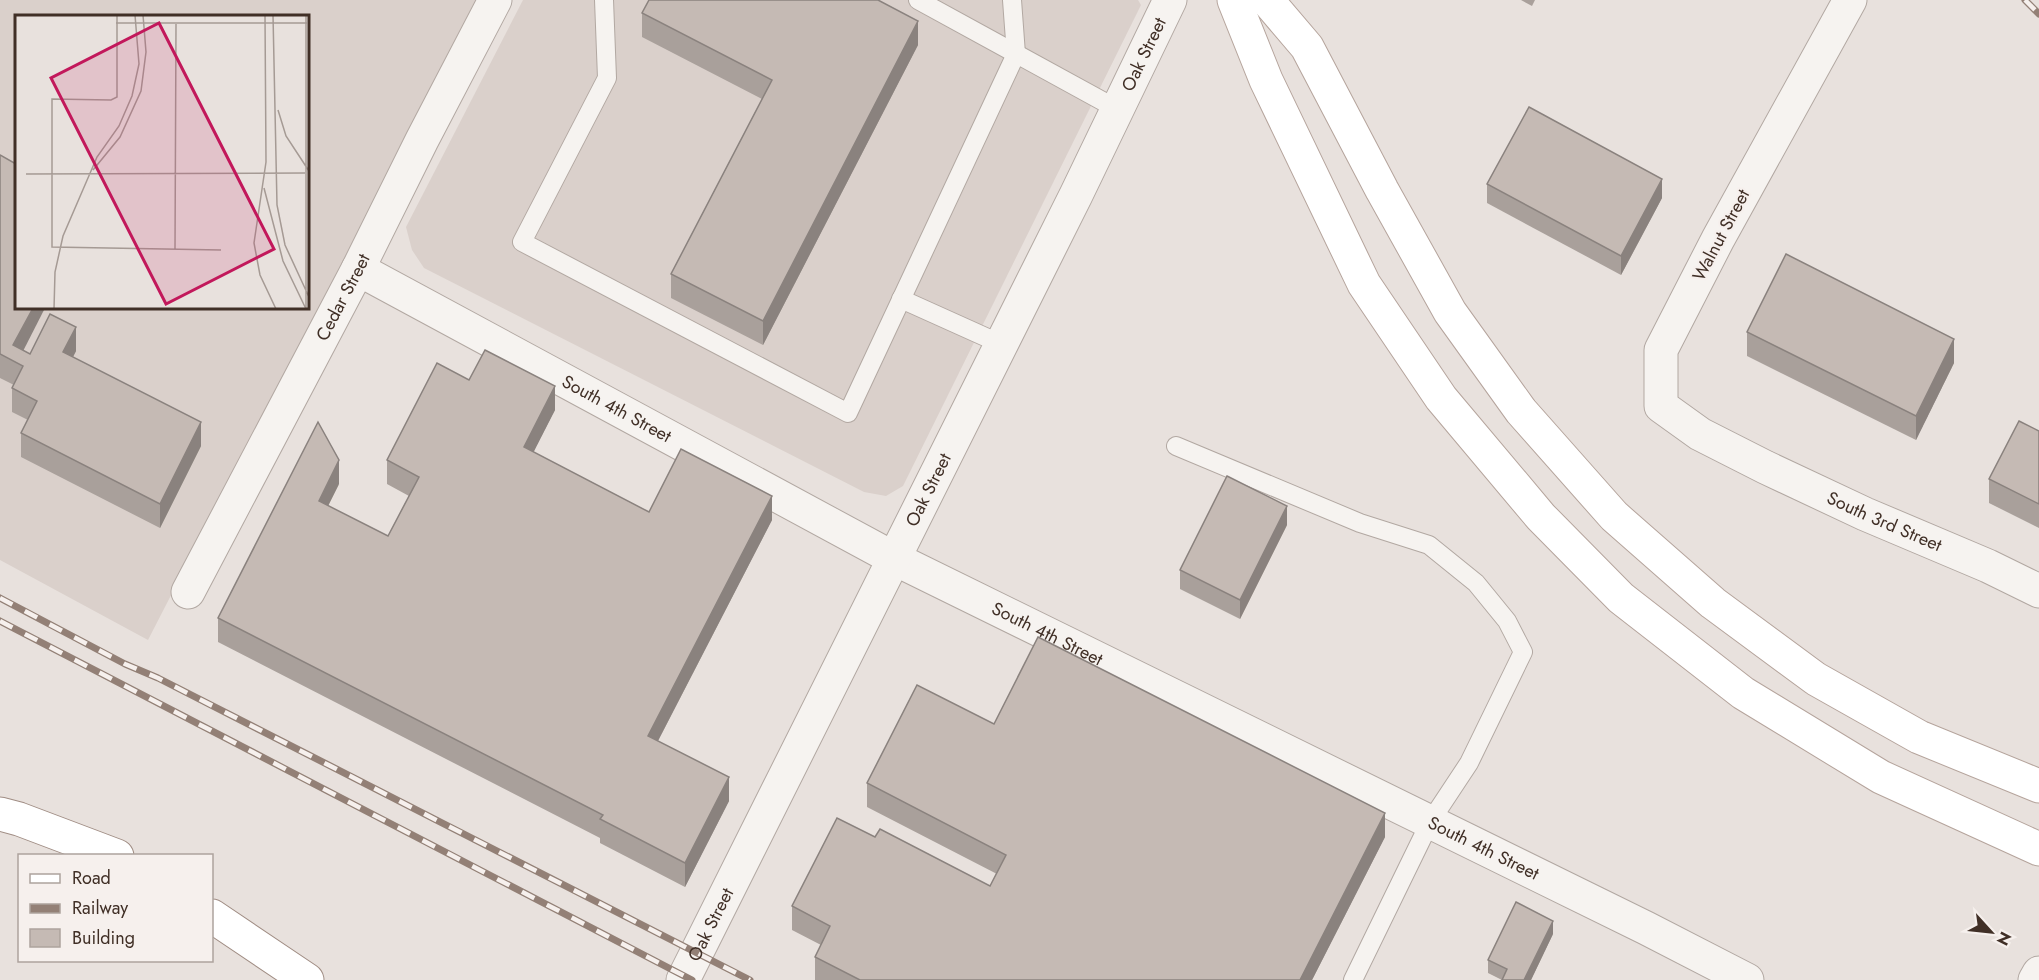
<svg xmlns="http://www.w3.org/2000/svg" width="2039" height="980" font-family="Jost,sans-serif">
<style>
.built{fill:#dad0cb;fill-rule:evenodd}
.lines{fill:none;stroke-linecap:round;stroke-linejoin:round}
.service-casing{stroke:#b2a8a2;stroke-width:20}
.minor-casing{stroke:#b2a8a2;stroke-width:35}
.tertiary-casing{stroke:#b2a8a2;stroke-width:35}
.primary-casing{stroke:#b5a49c;stroke-width:35}
.motorway-casing{stroke:#a08d84;stroke-width:35}
.service{stroke:#f6f3f0;stroke-width:18}
.minor{stroke:#f6f3f0;stroke-width:33}
.tertiary{stroke:#f6f3f0;stroke-width:33}
.primary{stroke:#fff;stroke-width:33}
.motorway{stroke:#fff;stroke-width:33}
.rail-casing{stroke:#938076;stroke-width:7}
.rail{stroke:#f6f0ed;stroke-width:4.5;stroke-dasharray:14;stroke-linecap:butt}
.wall{fill:#a9a09b}
.shaded-wall{fill:#8a827e}
.building{fill:#c5bab4;stroke:#8a827e;stroke-width:1.5}
.labels{text-anchor:middle;dominant-baseline:central;stroke-width:4.5;stroke-linejoin:round;paint-order:stroke}
.street-label{font-size:18px;fill:#402f26;stroke:#f6f0ed}
.inset-road{fill:none;stroke:#a59a94;stroke-width:1.5}
.view{fill:#c2185b;fill-opacity:0.15;stroke:#c2185b;stroke-width:3}
.inset-edge{fill:none;stroke:#402f26;stroke-width:3}
</style>
<rect width="100%" height="100%" fill="#e8e1dd"/>
<g class="built">
<path d="M0 0H477L148 640 0 560ZM16 16H308V308H16Z"/>
<polygon points="523,0 1138,0 1141,5 903,486 886,496 864,492 424,268 412,250 406,227"/>
</g>
<g class="lines">
<defs>
<g id="service">
<polyline points="604,0 607,78 522,242 848,413 1016,54 1012,0"/>
<polyline points="918,0 1117,109"/>
<polyline points="901,299 1001,344"/>
<polyline points="1176,446 1360,523 1429,545 1476,583 1507,621 1523,652 1469,763 1430,822 1353,980"/>
</g>
<g id="minor">
<path id="s1" d="M1850 0 1718 239 1661 350V406L1700 434 1765 467 1865 514 1988 566 2039 591"/>
<path id="s2" d="M358 269 893 558 1646 928 1747 980"/>
<path id="s3" d="M188 592 358 269 422 140 495 0"/>
<path id="s4" d="M683 980 1076 195 1170 0"/>
</g>
<polyline id="tertiary" points="2035,980 2039,973"/>
<g id="primary">
<polyline points="1234,0 1266,80 1364,284 1441,398 1541,517 1621,598 1743,693 1881,777 2039,849"/>
<polyline points="1267,0 1307,47 1382,190 1450,312 1521,411 1614,516 1713,603 1816,679 1919,737 2039,786"/>
</g>
<g id="motorway">
<polyline points="0,814 19,819 117,856"/>
<polyline points="212,916 307,980"/>
</g>
</defs>
<use href="#service" class="service-casing"/>
<use href="#minor" class="minor-casing"/>
<use href="#tertiary" class="tertiary-casing"/>
<use href="#primary" class="primary-casing"/>
<use href="#motorway" class="motorway-casing"/>
<use href="#service" class="service"/>
<use href="#minor" class="minor"/>
<use href="#tertiary" class="tertiary"/>
<use href="#primary" class="primary"/>
<use href="#motorway" class="motorway"/>
<defs>
<g id="rail">
<polyline points="2025,0 2039,14"/>
<polyline points="0,598 125,664 158,678 750,980"/>
<polyline points="0,621 692,980"/>
</g>
</defs>
<use href="#rail" class="rail-casing"/>
<use href="#rail" class="rail"/>
</g>
<g class="wall">
<polygon points="1521,0 1535,0 1532,6"/>
<polygon points="642,13 918,45 763,345 671,298 671,274 762,99 642,37"/>
<polygon points="0,155 23,350 30,354 76,351 73,357 201,446 160,528 21,457 21,433 28,420 12,412 12,388 14,385 0,378"/>
<polygon points="1487,184 1662,198 1621,275 1487,203"/>
<polygon points="1747,332 1954,363 1916,440 1747,356"/>
<polygon points="469,380 555,410 533,452 649,512 772,520 658,741 729,801 685,887 600,843 600,838 218,642 218,618 339,484 328,506 388,536 409,496 387,484 387,460"/>
<polygon points="2039,431 2039,528 1989,503 1989,479"/>
<polygon points="1287,525 1240,619 1180,589 1180,570"/>
<polygon points="994,724 1385,837 1312,980 815,980 815,957 821,945 792,930 792,906 875,837 990,886 997,874 867,807 867,783"/>
<polygon points="1553,934 1531,980 1502,980 1488,973 1488,960"/>
</g>
<g class="shaded-wall">
<polygon points="918,21 918,45 763,345 763,321"/>
<polygon points="1662,179 1662,198 1621,275 1621,256"/>
<polygon points="33,308 45,308 17,363 13,345"/>
<polygon points="76,327 76,351 63,376 63,352"/>
<polygon points="1954,339 1954,363 1916,440 1916,416"/>
<polygon points="555,386 555,410 524,471 524,447"/>
<polygon points="201,422 201,446 160,528 160,504"/>
<polygon points="339,460 339,484 319,524 319,501"/>
<polygon points="772,496 772,520 648,760 648,736"/>
<polygon points="1287,506 1287,525 1240,619 1240,600"/>
<polygon points="729,777 729,801 685,887 685,863"/>
<polygon points="1385,813 1385,837 1312,980 1300,980"/>
<polygon points="1553,921 1553,934 1531,980 1524,980"/>
</g>
<g class="building">
<polygon points="649,0 878,0 918,21 763,321 671,274 772,80 642,13"/>
<polygon points="1529,107 1662,179 1621,256 1487,184"/>
<polygon points="0,155 16,164 16,308 33,308 13,345 30,354 50,314 76,327 63,352 201,422 160,504 21,433 37,401 12,388 23,366 0,354"/>
<polygon points="1786,254 1954,339 1916,416 1747,332"/>
<polygon points="485,350 555,386 524,447 649,512 681,449 772,496 648,736 729,777 685,863 600,819 603,815 218,618 318,422 339,460 319,501 388,536 419,477 387,460 437,363 469,380"/>
<polygon points="2019,421 2039,431 2039,504 1989,479"/>
<polygon points="1227,476 1287,506 1240,600 1180,570"/>
<polygon points="1038,637 1385,813 1300,980 860,980 815,957 830,926 792,906 837,818 875,837 880,829 990,886 1006,855 867,783 917,685 994,724"/>
<polygon points="1516,902 1553,921 1524,980 1502,980 1507,969 1488,960"/>
</g>
<g class="labels">
<g class="street-label">
<text stroke="none"><textPath href="#s4" startOffset="1034">Oak Street</textPath></text>
<text transform="translate(1721 235) rotate(-62)">Walnut Street</text>
<text stroke="none"><textPath href="#s3" startOffset="333">Cedar Street</textPath></text>
<text stroke="none"><textPath href="#s2" startOffset="294">South 4th Street</textPath></text>
<text stroke="none"><textPath href="#s4" startOffset="548">Oak Street</textPath></text>
<text stroke="none"><textPath href="#s1" startOffset="706">South 3rd Street</textPath></text>
<text stroke="none"><textPath href="#s2" startOffset="780">South 4th Street</textPath></text>
<text stroke="none"><textPath href="#s2" startOffset="1266">South 4th Street</textPath></text>
<text stroke="none"><textPath href="#s4" startOffset="62">Oak Street</textPath></text>
</g>
</g>
<g transform="translate(15 15)">
<rect width="294" height="294" fill="#e8e1dd"/>
<path class="inset-road" d="M102 0V82L96 85 37 84V232L206 235M250 0 251 147 239 228 245 260 261 294M258 0 262 190 270 230 294 282M291 0V294M101 8H292M263 95 271 121 294 156M78 155 105 122 126 76 131 37 128 0M11 159 290 158M249 173 268 246 291 294M160 234 161 9M39 294 40 257 48 221 82 142 104 111 117 81 124 49 120 0"/>
<path class="view" d="M144 8 259 234 151 289 36 63Z"/>
<rect width="294" height="294" class="inset-edge"/>
</g>
<rect x="18" y="854" width="195" height="108" fill="#f6f0ed" stroke="#ada39d" stroke-width="1.5"/>
<rect x="30" y="874" width="30" height="9" fill="#ffffff" stroke="#ada39d" stroke-width="1.5"/>
<text x="72" y="884" font-size="18" fill="#402f26">Road</text>
<rect x="30" y="904" width="30" height="9" fill="#938076" stroke="#ada39d" stroke-width="1.5"/>
<text x="72" y="914" font-size="18" fill="#402f26">Railway</text>
<rect x="30" y="929" width="30" height="18" fill="#c5bab4" stroke="#ada39d" stroke-width="1.5"/>
<text x="72" y="944" font-size="18" fill="#402f26">Building</text>
<g transform="translate(1991 932) rotate(117)" stroke="#f6f0ed" stroke-width="4.5" paint-order="stroke">
<path d="M0-4.5L10 22L0 15L-10 22Z" fill="#402f26"/>
<text y="-9" font-size="16" font-weight="bold" text-anchor="middle" fill="#402f26">N</text>
</g>
</svg>
